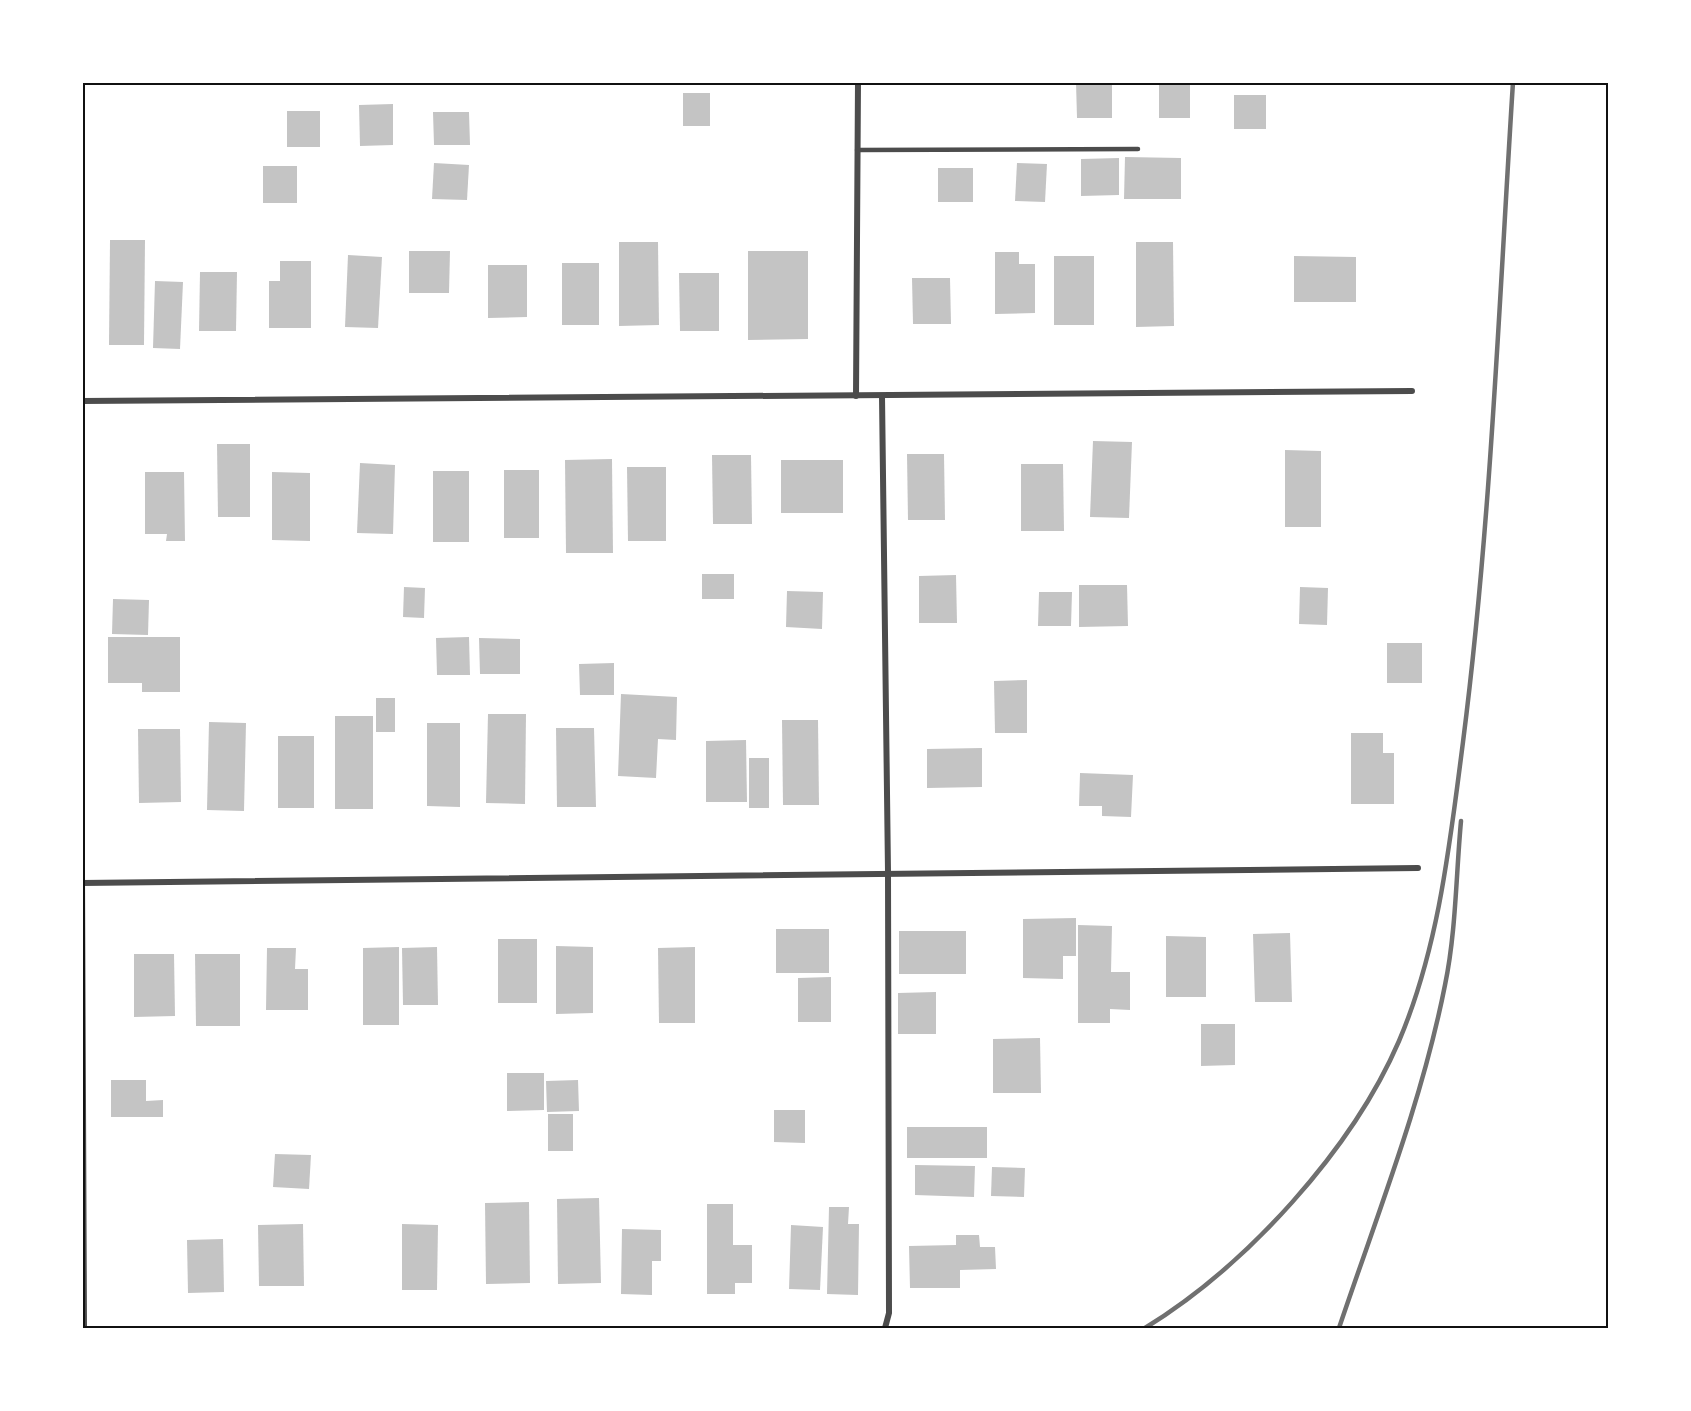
<svg xmlns="http://www.w3.org/2000/svg" width="1691" height="1411" font-family="Rubik,sans-serif">
<style>
.building{fill:#c4c4c4}
.lines{fill:none;stroke-linecap:round;stroke-linejoin:round}
.service{stroke:#4c4c4c;stroke-width:4.5}
.minor{stroke:#4c4c4c;stroke-width:6}
.rail{stroke:#707070;stroke-width:4.5}
.neatline{fill:none;stroke:#111;stroke-width:2}
</style>
<rect width="100%" height="100%" fill="#fff"/>
<g class="building">
<polygon points="1076,82 1112,82 1112,118 1077,118"/>
<rect x="1159" y="83" width="31" height="35"/>
<rect x="683" y="93" width="27" height="33"/>
<rect x="1234" y="95" width="32" height="34"/>
<polygon points="393,104 393,145 360,146 359,105"/>
<rect x="287" y="111" width="33" height="36"/>
<polygon points="433,112 469,112 470,145 434,145"/>
<polygon points="1125,157 1181,158 1181,199 1124,199"/>
<polygon points="1119,158 1119,195 1081,196 1081,159"/>
<polygon points="434,163 469,165 467,200 432,199"/>
<polygon points="1017,163 1047,164 1045,202 1015,201"/>
<rect x="263" y="166" width="34" height="37"/>
<rect x="938" y="168" width="35" height="34"/>
<polygon points="110,240 145,240 144,345 109,345"/>
<polygon points="619,242 658,242 659,325 619,326"/>
<polygon points="1136,242 1173,242 1174,326 1136,327"/>
<polygon points="409,251 450,251 449,293 409,293"/>
<polygon points="748,251 808,251 808,339 748,340"/>
<polygon points="995,252 1019,252 1019,264 1035,264 1035,313 995,314"/>
<polygon points="348,255 382,257 378,328 345,327"/>
<rect x="1054" y="256" width="40" height="69"/>
<polygon points="1294,256 1356,257 1356,302 1294,302"/>
<polygon points="280,261 311,261 311,328 269,328 269,281 280,281"/>
<rect x="562" y="263" width="37" height="62"/>
<polygon points="488,265 527,265 527,317 488,318"/>
<polygon points="200,272 237,272 236,331 199,331"/>
<polygon points="679,273 719,273 719,331 680,331"/>
<polygon points="912,278 950,278 951,324 913,324"/>
<polygon points="155,281 183,282 180,349 153,348"/>
<polygon points="1093,441 1132,442 1129,518 1090,517"/>
<polygon points="217,444 250,444 250,517 218,517"/>
<polygon points="1285,450 1321,451 1321,527 1285,527"/>
<polygon points="907,454 944,454 945,520 908,520"/>
<polygon points="712,455 751,455 752,524 713,524"/>
<polygon points="612,459 613,553 566,553 565,460"/>
<rect x="781" y="460" width="62" height="53"/>
<polygon points="360,463 395,465 393,534 357,533"/>
<polygon points="1021,464 1063,464 1064,531 1021,531"/>
<polygon points="627,467 666,467 666,541 628,541"/>
<rect x="504" y="470" width="35" height="68"/>
<rect x="433" y="471" width="36" height="71"/>
<polygon points="145,472 184,472 185,541 166,541 167,534 145,534"/>
<polygon points="272,472 310,473 310,541 272,540"/>
<rect x="702" y="574" width="32" height="25"/>
<polygon points="956,575 957,623 919,623 919,576"/>
<polygon points="1079,585 1127,585 1128,626 1079,627"/>
<polygon points="404,587 425,588 424,618 403,617"/>
<polygon points="1300,587 1328,588 1327,625 1299,624"/>
<polygon points="787,591 823,592 822,629 786,627"/>
<polygon points="1039,592 1072,592 1071,626 1038,626"/>
<polygon points="113,599 149,600 148,635 112,634"/>
<polygon points="108,637 180,637 180,692 142,692 142,683 108,683"/>
<polygon points="469,637 470,675 437,675 436,638"/>
<polygon points="479,638 520,639 520,674 480,674"/>
<rect x="1387" y="643" width="35" height="40"/>
<polygon points="614,663 614,695 580,695 579,664"/>
<polygon points="1027,680 1027,733 995,733 994,681"/>
<polygon points="621,694 677,697 676,740 658,739 656,778 618,776"/>
<rect x="376" y="698" width="19" height="34"/>
<polygon points="488,714 526,714 525,804 486,803"/>
<rect x="335" y="716" width="38" height="93"/>
<polygon points="782,720 818,720 819,805 783,805"/>
<polygon points="209,722 246,723 244,811 207,810"/>
<polygon points="427,723 460,723 460,807 427,806"/>
<polygon points="556,728 594,728 596,807 557,807"/>
<polygon points="138,729 180,729 181,802 139,803"/>
<polygon points="1351,733 1383,733 1383,753 1394,753 1394,804 1351,804"/>
<rect x="278" y="736" width="36" height="72"/>
<polygon points="746,740 747,802 706,802 706,741"/>
<polygon points="982,748 982,787 927,788 927,749"/>
<rect x="749" y="758" width="20" height="50"/>
<polygon points="1080,773 1133,775 1131,817 1102,816 1102,806 1079,806"/>
<polygon points="1076,918 1076,956 1063,956 1063,979 1023,978 1023,919"/>
<polygon points="1078,925 1112,926 1111,972 1130,972 1130,1010 1110,1009 1110,1023 1078,1023"/>
<rect x="776" y="929" width="53" height="44"/>
<rect x="899" y="931" width="67" height="43"/>
<polygon points="1290,933 1292,1002 1255,1002 1253,934"/>
<polygon points="1166,936 1206,937 1206,997 1166,997"/>
<rect x="498" y="939" width="39" height="64"/>
<polygon points="556,946 593,947 593,1013 556,1014"/>
<polygon points="399,947 399,1025 363,1025 363,948"/>
<polygon points="437,947 438,1005 403,1005 402,948"/>
<polygon points="695,947 695,1023 659,1023 658,948"/>
<polygon points="267,948 296,948 295,969 308,969 308,1010 266,1010"/>
<polygon points="134,954 174,954 175,1016 134,1017"/>
<polygon points="195,954 240,954 240,1026 196,1026"/>
<polygon points="831,977 831,1022 798,1022 798,978"/>
<polygon points="936,992 936,1034 898,1034 898,993"/>
<polygon points="1201,1024 1235,1024 1235,1065 1201,1066"/>
<polygon points="1040,1038 1041,1093 993,1093 993,1039"/>
<polygon points="507,1073 544,1073 544,1110 507,1111"/>
<polygon points="111,1080 146,1080 146,1101 163,1100 163,1117 111,1117"/>
<polygon points="578,1080 579,1111 547,1112 546,1081"/>
<polygon points="774,1110 805,1110 805,1143 774,1142"/>
<rect x="548" y="1114" width="25" height="37"/>
<rect x="907" y="1127" width="80" height="31"/>
<polygon points="275,1154 311,1155 309,1189 273,1187"/>
<polygon points="915,1165 975,1166 974,1197 915,1195"/>
<polygon points="992,1167 1025,1168 1024,1197 991,1196"/>
<polygon points="599,1198 601,1283 558,1284 557,1199"/>
<polygon points="529,1202 530,1283 486,1284 485,1203"/>
<polygon points="707,1204 733,1204 733,1245 752,1245 752,1283 735,1283 735,1294 707,1294"/>
<polygon points="829,1207 849,1207 848,1224 859,1224 858,1295 827,1294"/>
<polygon points="303,1224 304,1286 259,1286 258,1225"/>
<polygon points="402,1224 438,1225 437,1290 402,1290"/>
<polygon points="791,1225 823,1227 820,1290 789,1289"/>
<polygon points="622,1229 661,1230 661,1261 652,1261 652,1295 621,1294"/>
<polygon points="956,1235 979,1235 980,1247 995,1247 996,1269 960,1270 960,1288 910,1288 909,1246 956,1245"/>
<polygon points="223,1239 224,1292 188,1293 187,1240"/>
</g>
<g class="lines">
<polyline class="service" points="857,150 1138,149"/>
<g class="minor">
<polyline points="856,396 858,82"/>
<polyline points="882,396 888,872 889,1313 885,1328"/>
<polyline points="82,401 1412,391"/>
<polyline points="82,876 84,1328"/>
<polyline points="82,883 1418,868"/>
</g>
<g class="rail">
<path d="M1145 1328C1246 1266 1352 1150 1399 1041 1439 947 1450 842 1463 742 1491 523 1499 302 1513 82"/>
<path d="M1339 1328C1377 1215 1422 1102 1445 985 1456 932 1456 875 1461 821"/>
</g>
</g>
<rect width="1691" height="1411" fill="none" stroke="#ffffff" stroke-width="168"/>
<rect x="84" y="84" width="1523" height="1243" class="neatline"/>
</svg>
